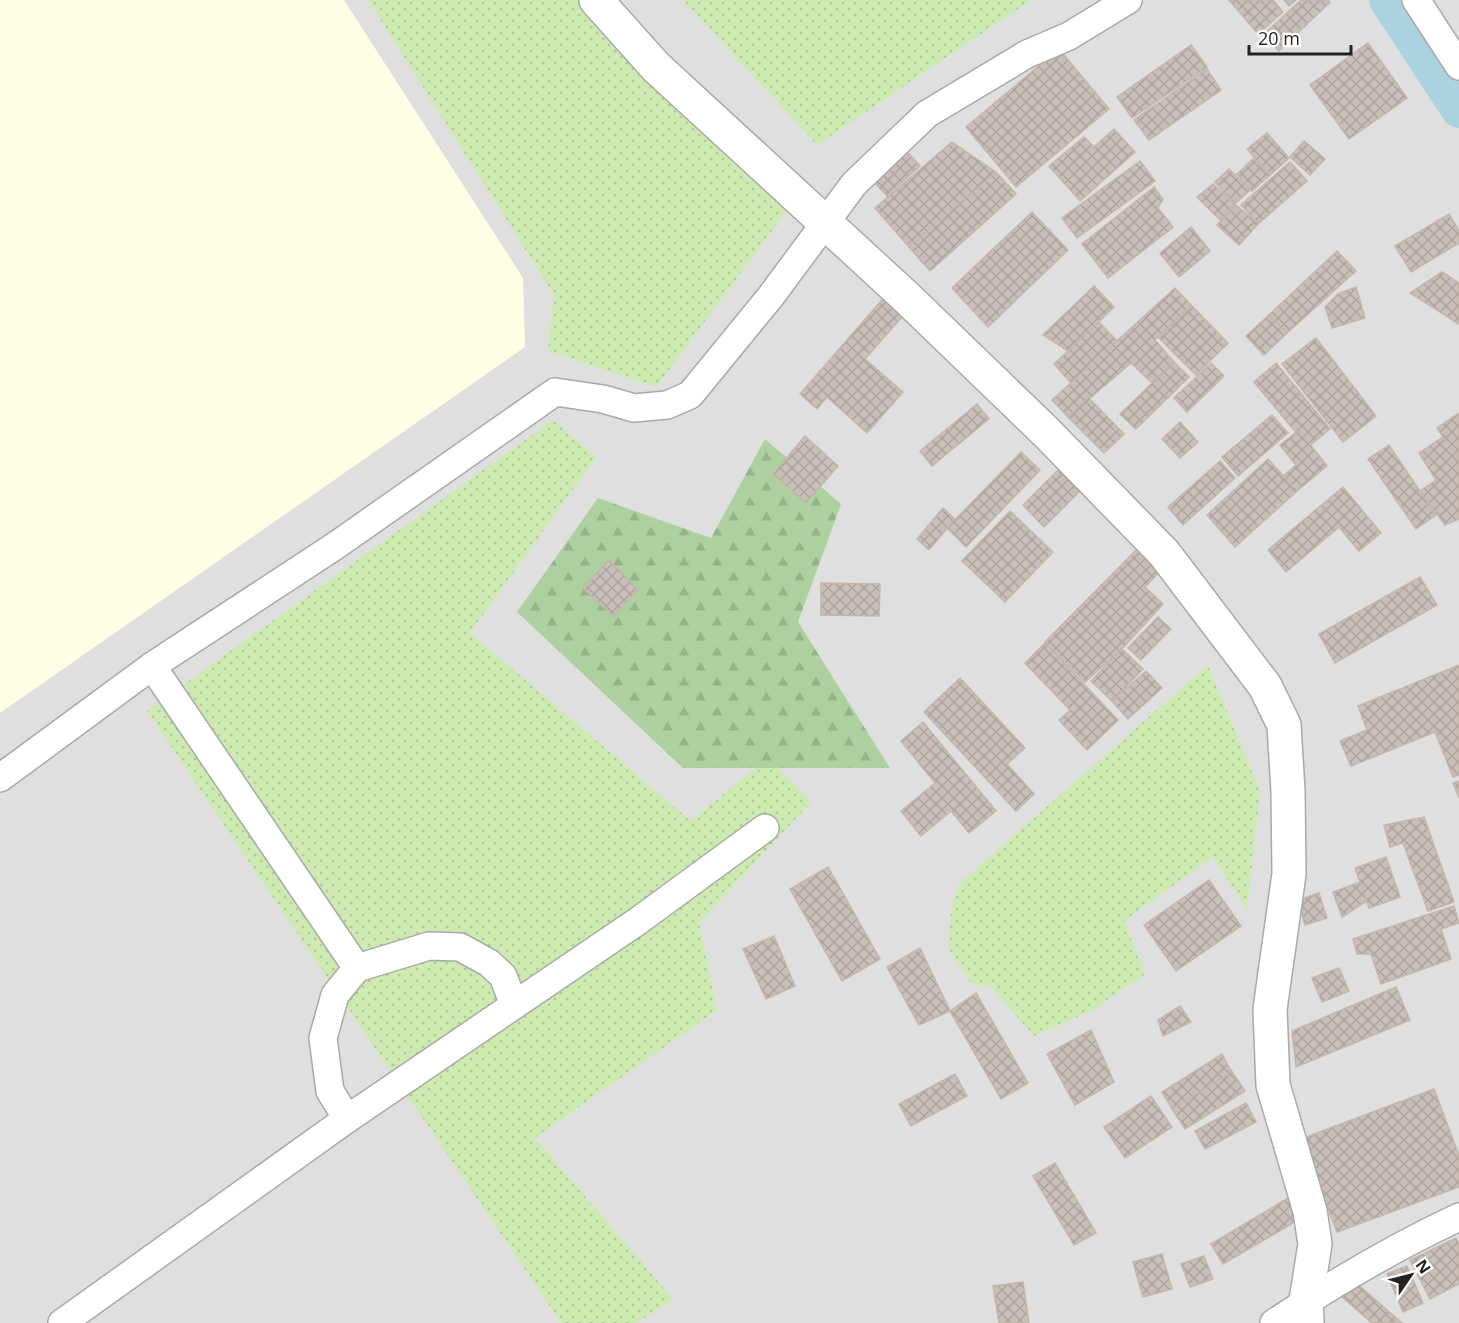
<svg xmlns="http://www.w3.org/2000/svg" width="1459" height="1323" font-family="'Open Sans',sans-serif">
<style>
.residential{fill:#e0dfdf}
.education{fill:#ffffe5}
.grass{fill:url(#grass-dots)}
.forest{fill:url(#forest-firs)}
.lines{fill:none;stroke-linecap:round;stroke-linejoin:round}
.canal{stroke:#aad3df;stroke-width:36}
.building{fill:url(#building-cross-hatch);stroke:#c4b6ab;stroke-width:1.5}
.minor-casing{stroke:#a9a9a9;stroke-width:30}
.tertiary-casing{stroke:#a9a9a9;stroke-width:36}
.minor{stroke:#fff;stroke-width:27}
.tertiary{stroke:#fff;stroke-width:33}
</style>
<defs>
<pattern id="grass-dots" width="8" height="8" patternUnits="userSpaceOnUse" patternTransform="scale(1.5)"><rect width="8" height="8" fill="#cdebb0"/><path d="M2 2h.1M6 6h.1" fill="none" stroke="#b0c997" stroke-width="1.8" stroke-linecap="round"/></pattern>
<pattern id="forest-firs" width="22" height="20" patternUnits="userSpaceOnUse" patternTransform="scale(1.5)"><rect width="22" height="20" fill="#add19e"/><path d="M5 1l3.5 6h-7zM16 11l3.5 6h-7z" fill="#95b388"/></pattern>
<pattern id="building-cross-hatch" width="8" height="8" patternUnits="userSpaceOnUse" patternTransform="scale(1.5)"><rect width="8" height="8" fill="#c7bfb8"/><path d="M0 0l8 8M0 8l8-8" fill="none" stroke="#aba49e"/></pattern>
</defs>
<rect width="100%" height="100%" fill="#f2efe9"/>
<rect class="residential" x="0" y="0" width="1459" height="1323"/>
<polygon class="education" points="0,0 344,0 523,278 525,347 0,713"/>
<g class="grass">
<polygon points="368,0 581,0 789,208 656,387 548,351 554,295"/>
<polygon points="683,0 1031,0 817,145"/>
<polygon points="553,420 596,457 470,633 691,821 768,758 811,802 699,923 717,1010 535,1138 673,1299 636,1323 561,1323 147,711"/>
<polygon points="1208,665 1260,792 1247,910 1213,857 1124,921 1145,974 1091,1011 1034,1036 989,985 972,985 949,949 951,908 959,884"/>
</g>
<polygon class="forest" points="765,439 841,504 798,622 890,768 683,768 517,612 598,498 711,538"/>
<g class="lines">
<polyline class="canal" points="1387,0 1459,110"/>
</g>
<g class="building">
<polygon points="1229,0 1273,0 1283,12 1258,34"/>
<polygon points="1284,0 1296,0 1289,6"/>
<polygon points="1301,0 1327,0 1330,2 1279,51 1263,35"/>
<polygon points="1368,43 1407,98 1349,139 1310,85"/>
<polygon points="1191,45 1207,67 1132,118 1117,97"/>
<polygon points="1059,49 1109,109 1016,187 966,127"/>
<polygon points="1207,69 1221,90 1149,140 1134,120"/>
<polygon points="1114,129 1135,152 1080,201 1049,166 1084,137 1094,147"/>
<polygon points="1267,133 1289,158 1270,175 1247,149"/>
<polygon points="1304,141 1325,159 1310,175 1290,157"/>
<polygon points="952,142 996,172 909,247 875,208"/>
<polygon points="900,144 920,166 887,196 867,174"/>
<polygon points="1254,158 1270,175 1252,191 1237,174"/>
<polygon points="1140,161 1155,181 1077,238 1062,218"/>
<polygon points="1290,162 1307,181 1258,224 1241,205"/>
<polygon points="1229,169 1250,190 1235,204 1215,182"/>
<polygon points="996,172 1016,194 930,271 909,247"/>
<polygon points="1213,184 1235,204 1220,220 1197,197"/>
<polygon points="1154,187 1163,199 1158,208 1173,227 1108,278 1082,244"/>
<polygon points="1236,205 1258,224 1239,245 1217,225"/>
<polygon points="1032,212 1068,250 988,327 952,288"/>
<polygon points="1449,214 1459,231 1459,243 1411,272 1395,246"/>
<polygon points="1191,227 1210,251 1179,277 1160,253"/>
<polygon points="1337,251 1356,271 1287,333 1269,315"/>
<polygon points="1442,272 1459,283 1459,324 1410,293"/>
<polygon points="1094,286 1114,307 1068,351 1043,335"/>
<polygon points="1356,287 1365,318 1332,328 1325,307 1338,294"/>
<polygon points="1175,288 1191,305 1155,340 1174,362 1152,383 1131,363 1068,417 1052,400"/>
<polygon points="888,293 908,310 865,359 903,392 867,433 827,397 817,409 800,394"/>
<polygon points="1191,305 1228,343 1196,375 1159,338"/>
<polygon points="1269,315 1287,333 1264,355 1246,336"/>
<polygon points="1099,322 1117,341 1071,383 1054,364"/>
<polygon points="1316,338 1376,416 1343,442 1282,364"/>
<polygon points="1174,362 1189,377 1136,429 1120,414"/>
<polygon points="1211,363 1224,376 1187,412 1174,398"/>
<polygon points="1276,363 1330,429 1308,447 1254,382"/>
<polygon points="1088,397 1124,434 1104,453 1068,417"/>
<polygon points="977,404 989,419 932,466 920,451"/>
<polygon points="1459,413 1459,460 1437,428"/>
<polygon points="1272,415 1288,433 1238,476 1222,457"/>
<polygon points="1180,422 1198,442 1180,458 1162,439"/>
<polygon points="1299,430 1327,466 1297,491 1284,475 1296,465 1280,445"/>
<polygon points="805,436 838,466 806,503 773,474"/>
<polygon points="1443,437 1459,460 1459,519 1445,525 1420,491 1436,480 1419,453"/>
<polygon points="1389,445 1436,515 1416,529 1368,459"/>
<polygon points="1021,452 1040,470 966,547 947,528"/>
<polygon points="1268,459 1297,491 1235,547 1207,515"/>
<polygon points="1220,461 1235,478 1183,525 1168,507"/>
<polygon points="1065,463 1086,485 1044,527 1023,505"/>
<polygon points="1343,487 1381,533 1359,551 1339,527 1286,572 1268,550"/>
<polygon points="943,508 955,519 929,550 917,539"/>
<polygon points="1010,511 1053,552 1005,602 962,561"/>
<polygon points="1140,546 1163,568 1145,587 1163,604 1122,649 1085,682 1045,642"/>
<polygon points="609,560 638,590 613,616 583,588"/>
<polygon points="1420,577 1437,605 1335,663 1319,634"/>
<polygon points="821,583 880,584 879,616 821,615"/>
<polygon points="1158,617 1171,629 1141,660 1128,648"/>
<polygon points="1045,643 1118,720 1087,750 1059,720 1070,710 1025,663"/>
<polygon points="1122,649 1143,669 1112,701 1091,681"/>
<polygon points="1459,665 1459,775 1453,777 1435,732 1351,766 1340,741 1367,730 1358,706"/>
<polygon points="1146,671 1162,688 1128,719 1112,701"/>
<polygon points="960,678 1025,748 1007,764 1034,794 1016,811 924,712"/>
<polygon points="923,722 996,811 969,833 951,811 921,836 901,811 935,783 901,741"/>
<polygon points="1459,781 1459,798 1453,783"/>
<polygon points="1424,817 1454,902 1428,911 1403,843 1390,847 1384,825"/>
<polygon points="1386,857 1400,897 1369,908 1355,868"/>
<polygon points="828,867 880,959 842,981 790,889"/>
<polygon points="1209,880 1241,926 1176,971 1144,925"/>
<polygon points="1360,882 1367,901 1342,917 1333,892"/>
<polygon points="1319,893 1327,918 1305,925 1298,900"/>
<polygon points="1454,906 1459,923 1441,929 1451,959 1381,984 1371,954 1357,954 1353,939"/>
<polygon points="774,936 795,986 766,999 743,949"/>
<polygon points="920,948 950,1011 919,1025 887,967"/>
<polygon points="1339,968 1349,991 1322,1002 1312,978"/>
<polygon points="1396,987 1410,1020 1296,1067 1292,1031"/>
<polygon points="976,993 1028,1083 1001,1099 950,1011"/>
<polygon points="1180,1006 1191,1022 1163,1036 1158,1020"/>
<polygon points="1091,1030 1114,1082 1075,1105 1047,1054"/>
<polygon points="1222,1054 1232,1072 1172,1109 1162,1092"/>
<polygon points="1232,1072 1245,1091 1185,1129 1172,1109"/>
<polygon points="955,1074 967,1096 911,1126 899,1104"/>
<polygon points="1434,1089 1459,1155 1459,1187 1337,1232 1301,1139"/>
<polygon points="1151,1096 1172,1127 1125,1158 1104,1127"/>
<polygon points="1246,1103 1256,1122 1205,1149 1195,1131"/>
<polygon points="1055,1163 1096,1233 1074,1245 1033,1176"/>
<polygon points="1288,1198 1300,1219 1223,1264 1211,1244"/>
<polygon points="1456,1238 1459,1244 1459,1284 1430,1299 1410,1260"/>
<polygon points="1162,1254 1172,1289 1143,1297 1133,1262"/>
<polygon points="1204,1256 1213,1279 1190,1287 1181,1264"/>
<polygon points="1407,1266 1423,1303 1403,1312 1387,1274"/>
<polygon points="1023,1282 1029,1323 999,1323 993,1286"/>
<polygon points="1355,1282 1402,1323 1372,1323 1342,1297"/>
</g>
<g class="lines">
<defs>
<g id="minor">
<polyline points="1416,0 1459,66"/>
<polyline points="152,666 357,968 429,946 460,947 489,963 503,976 514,1005"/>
<polyline points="0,778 152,666 335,546 555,392 603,399 634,408 667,405 690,395 771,296 854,184 927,114 1027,54 1069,36 1128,0"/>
<polyline points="347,1119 330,1091 323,1038 335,995 357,968"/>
<polyline points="62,1323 347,1119 638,921 765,828"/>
<path d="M1274 1323C1332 1284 1395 1247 1459 1217"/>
</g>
<polyline id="tertiary" points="596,0 656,67 905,296 1046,432 1164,553 1265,686 1284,725 1288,791 1289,874 1270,1009 1273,1085 1310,1211 1315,1244 1306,1301 1307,1323"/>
</defs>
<use href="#minor" class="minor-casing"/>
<use href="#tertiary" class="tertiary-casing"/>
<use href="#minor" class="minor"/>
<use href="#tertiary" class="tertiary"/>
</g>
<g transform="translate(1411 1275) rotate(55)" stroke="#ffffff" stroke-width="4.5" paint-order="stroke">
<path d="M0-4.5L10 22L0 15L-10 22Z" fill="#222222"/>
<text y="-9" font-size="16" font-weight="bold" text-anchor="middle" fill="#222222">N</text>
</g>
<path d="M1249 45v9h102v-9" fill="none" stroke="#222222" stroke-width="3"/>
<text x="1258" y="45" font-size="18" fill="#222222" stroke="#ffffff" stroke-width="4.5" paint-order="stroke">20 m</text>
</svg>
